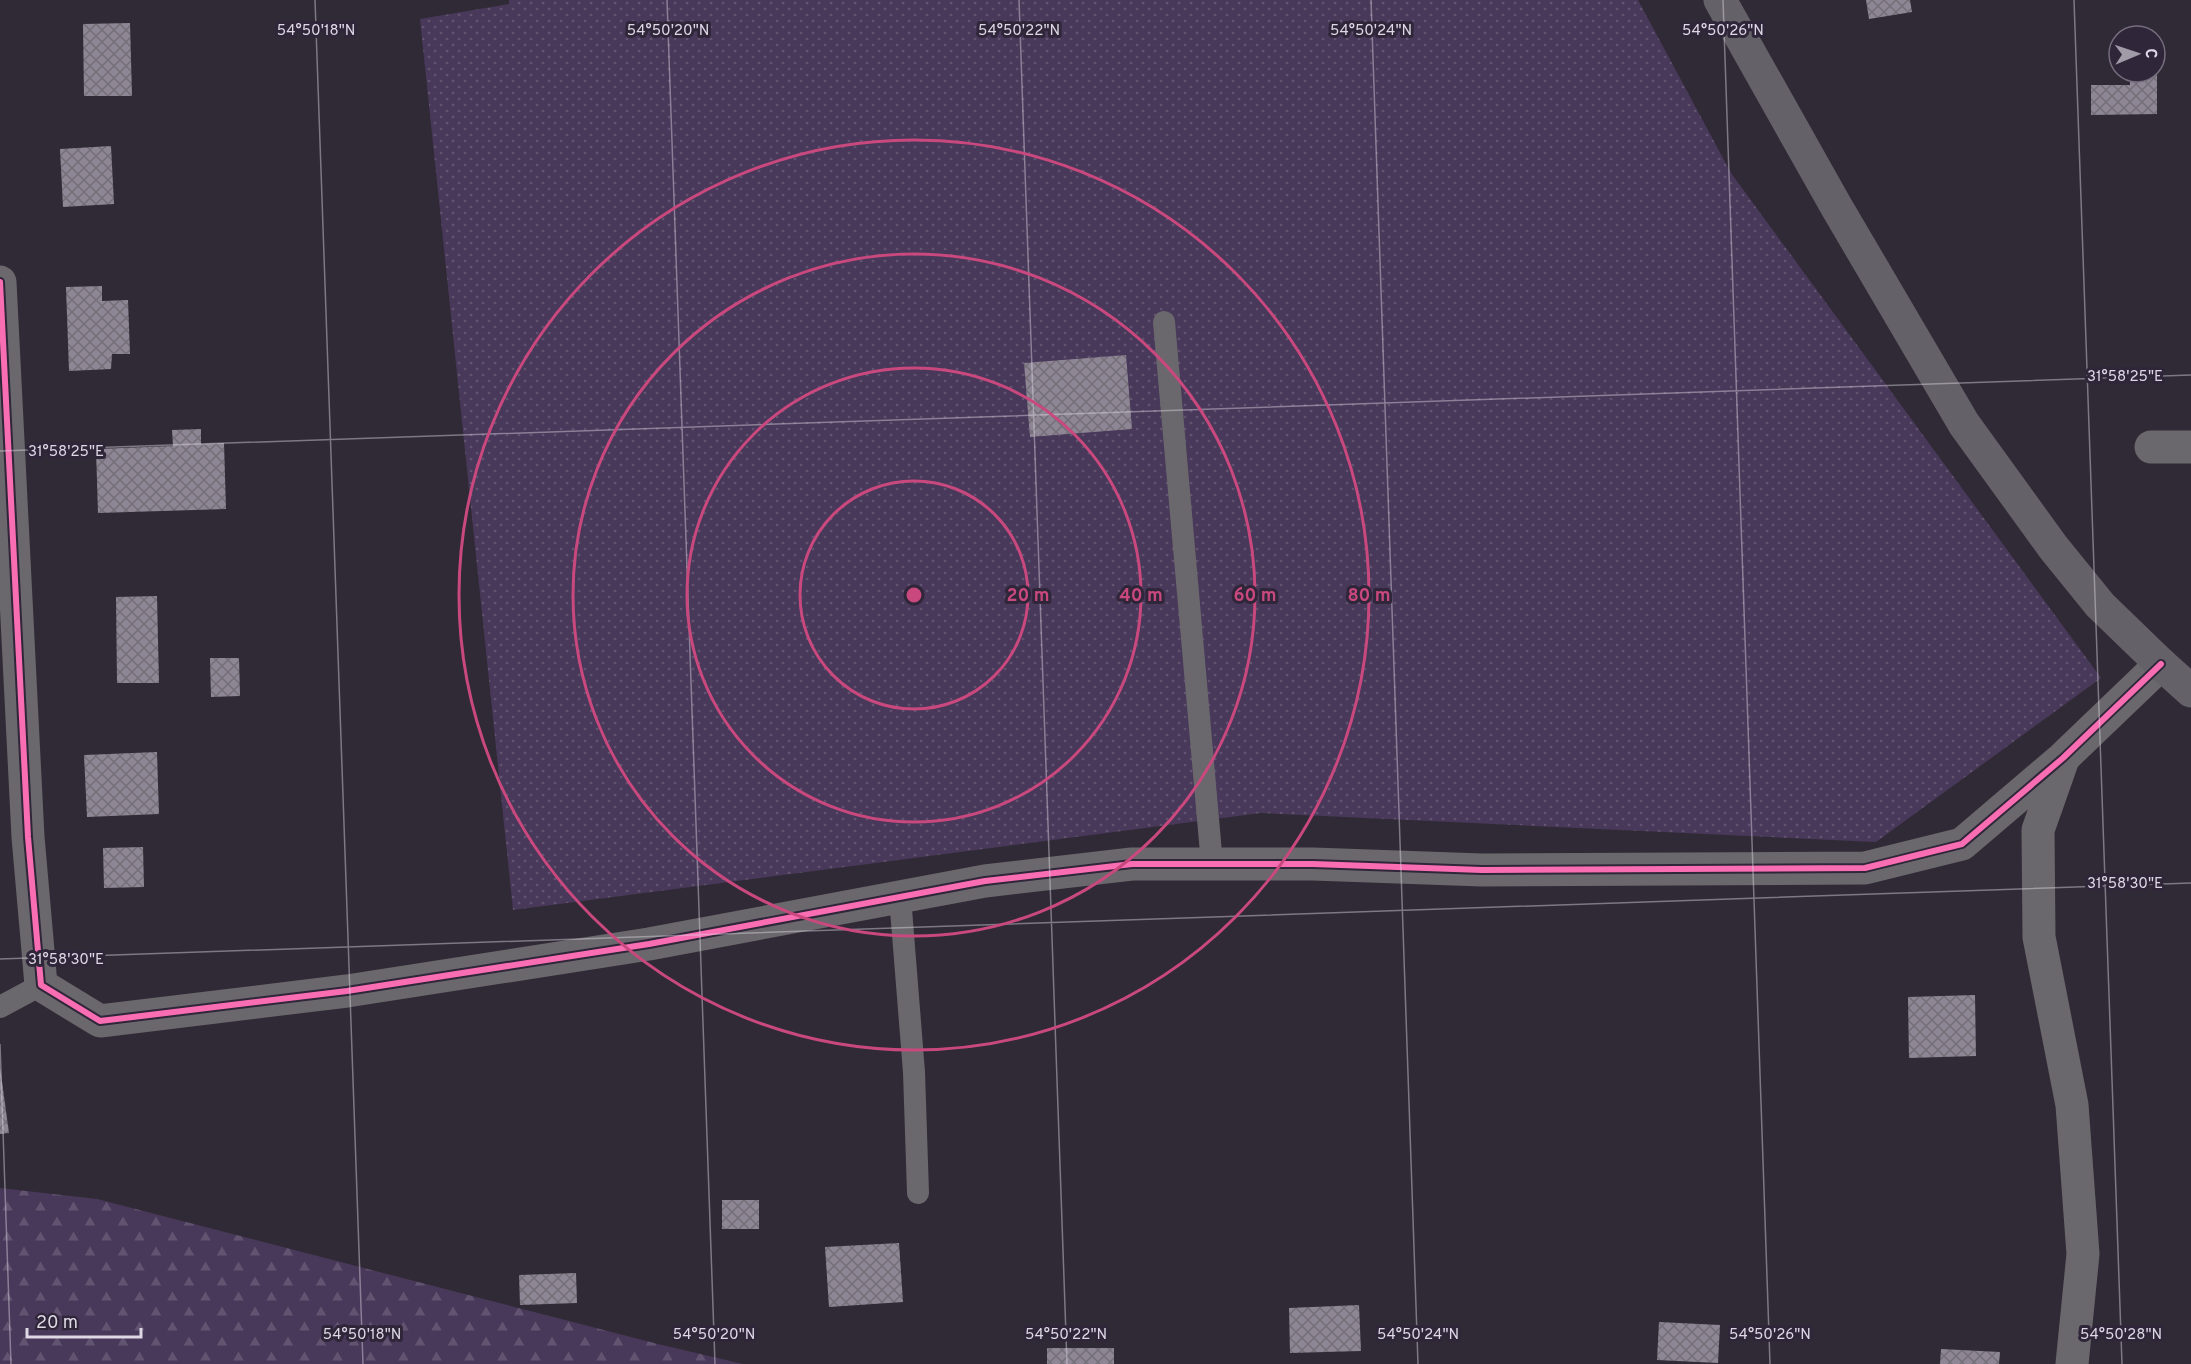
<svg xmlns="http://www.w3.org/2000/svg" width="2191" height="1364" font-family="Overpass,sans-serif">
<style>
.grass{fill:url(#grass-dots)}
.forest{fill:url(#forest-firs)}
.building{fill:url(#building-cross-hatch)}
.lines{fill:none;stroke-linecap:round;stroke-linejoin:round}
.lane{stroke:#6a686c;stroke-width:22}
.street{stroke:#6a686c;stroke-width:33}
.secondary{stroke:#646169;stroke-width:33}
.cycleway-casing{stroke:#30263a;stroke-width:10}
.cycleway{stroke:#f96db3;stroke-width:6}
.ticks{fill:none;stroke:#ded8e5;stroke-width:1.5;stroke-opacity:0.45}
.ring{fill:none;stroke:#c9487e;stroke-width:3}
.ticks-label{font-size:15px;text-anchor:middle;fill:#ded8e5;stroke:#30263a;stroke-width:6;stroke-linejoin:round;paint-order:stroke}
.centre{fill:#c9487e;stroke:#30263a;stroke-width:3}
.ring-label{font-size:18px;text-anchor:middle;font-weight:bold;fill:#c9487e;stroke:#30263a;stroke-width:6;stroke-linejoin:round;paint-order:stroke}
</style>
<defs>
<pattern id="grass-dots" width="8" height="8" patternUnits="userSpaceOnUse" patternTransform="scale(1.5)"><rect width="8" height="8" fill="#483859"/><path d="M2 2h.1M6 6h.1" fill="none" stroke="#625471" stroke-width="1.8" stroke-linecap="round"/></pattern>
<pattern id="forest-firs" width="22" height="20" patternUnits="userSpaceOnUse" patternTransform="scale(1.5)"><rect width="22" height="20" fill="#483859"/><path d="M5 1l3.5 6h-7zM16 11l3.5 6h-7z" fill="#625471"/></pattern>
<pattern id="building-cross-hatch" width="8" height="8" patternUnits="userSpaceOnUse" patternTransform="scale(1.5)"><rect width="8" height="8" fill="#8e8695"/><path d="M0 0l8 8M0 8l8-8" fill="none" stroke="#746e79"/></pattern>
</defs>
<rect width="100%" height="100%" fill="#302a36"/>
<polygon class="grass" points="509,0 1638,0 1731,173 2101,678 1876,842 1261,813 513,910 420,19 509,4"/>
<polygon class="forest" points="0,1188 97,1199 658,1344 743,1364 0,1364"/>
<g class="building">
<polygon points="1866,0 1910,0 1912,12 1869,19"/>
<polygon points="130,23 132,96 84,96 83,24"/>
<polygon points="2130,72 2157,72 2157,114 2091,115 2091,85 2130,85"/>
<polygon points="111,146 114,204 63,207 60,149"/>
<polygon points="102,286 102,301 128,300 130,354 112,354 111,369 69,371 66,287"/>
<polygon points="1126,355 1132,429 1030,437 1024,363"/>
<polygon points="201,429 201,444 224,443 226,509 98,513 96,449 173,446 172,430"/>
<polygon points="157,596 159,683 117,683 116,597"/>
<polygon points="210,658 239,658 240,696 211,697"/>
<polygon points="157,752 159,814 87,817 84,755"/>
<polygon points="143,847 144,887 104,888 103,848"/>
<polygon points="1975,995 1976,1056 1909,1058 1908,997"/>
<polygon points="0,1067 9,1133 0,1134"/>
<rect x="722" y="1200" width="37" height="29"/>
<polygon points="899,1243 903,1302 829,1307 825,1247"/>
<polygon points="576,1273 577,1303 520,1305 519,1275"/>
<polygon points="1359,1305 1361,1351 1290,1353 1289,1308"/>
<polygon points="1659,1322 1720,1325 1718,1363 1657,1360"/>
<rect x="1047" y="1348" width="67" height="16"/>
<polygon points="1941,1349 2000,1352 1999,1364 1940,1364"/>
</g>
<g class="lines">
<g class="lane">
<polyline points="1164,322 1212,864"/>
<polyline points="900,897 914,1072 918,1193"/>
<polyline points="0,1007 41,985"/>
</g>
<g class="street">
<polyline points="0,282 28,837 41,985 100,1021 347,991 649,944 985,881 1132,864 1313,864 1482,870 1865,868 1962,844 2063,758 2161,664"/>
<polyline points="2151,447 2191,447"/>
<polyline points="2063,759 2038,830 2039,937 2072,1105 2083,1254 2072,1364"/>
</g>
<polyline class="secondary" points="1720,0 1836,206 1964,424 2053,547 2100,605 2161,664 2191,691"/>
<defs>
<polyline id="cycleway" points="0,282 28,837 41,985 100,1021 347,991 649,944 985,881 1132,864 1313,864 1482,870 1865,868 1962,844 2063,758 2161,664"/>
</defs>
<use href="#cycleway" class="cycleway-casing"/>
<use href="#cycleway" class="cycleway"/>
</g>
<path class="ticks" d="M315 0 363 1364M667 0 715 1364M1019 0 1067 1364M1371 0 1418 1364M1723 0 1770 1364M2074 0 2122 1364M0 451 2191 375M0 959 2191 883M0 1044 11 1364"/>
<g class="ring">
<circle cx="914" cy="595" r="114"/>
<circle cx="914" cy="595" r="227"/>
<circle cx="914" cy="595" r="341"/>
<circle cx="914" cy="595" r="455"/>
</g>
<g class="ticks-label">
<text x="316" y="35">54°50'18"N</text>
<text x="668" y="35">54°50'20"N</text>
<text x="1019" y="35">54°50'22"N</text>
<text x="1371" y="35">54°50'24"N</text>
<text x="1723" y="35">54°50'26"N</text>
<text x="2125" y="381">31°58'25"E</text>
<text x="66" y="456">31°58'25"E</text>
<text x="2125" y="888">31°58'30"E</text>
<text x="66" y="964">31°58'30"E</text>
<text x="362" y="1339">54°50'18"N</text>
<text x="714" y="1339">54°50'20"N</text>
<text x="1066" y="1339">54°50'22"N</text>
<text x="1418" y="1339">54°50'24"N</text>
<text x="1770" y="1339">54°50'26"N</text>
<text x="2121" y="1339">54°50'28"N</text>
</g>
<circle cx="914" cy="595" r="9" class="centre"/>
<g class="ring-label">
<text x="1028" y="601">20 m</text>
<text x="1141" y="601">40 m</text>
<text x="1255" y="601">60 m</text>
<text x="1369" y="601">80 m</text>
</g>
<g transform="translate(2137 54) rotate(88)"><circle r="28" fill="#30263a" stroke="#766d7e" stroke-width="1.5"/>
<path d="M0-4.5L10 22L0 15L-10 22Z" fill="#a19ba8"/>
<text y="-9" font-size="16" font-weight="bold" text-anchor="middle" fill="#ded8e5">С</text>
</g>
<path d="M27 1328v9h114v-9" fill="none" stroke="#ded8e5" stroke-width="3"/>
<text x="36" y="1328" font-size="18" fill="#ded8e5" stroke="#30263a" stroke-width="4.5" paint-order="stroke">20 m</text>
</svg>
